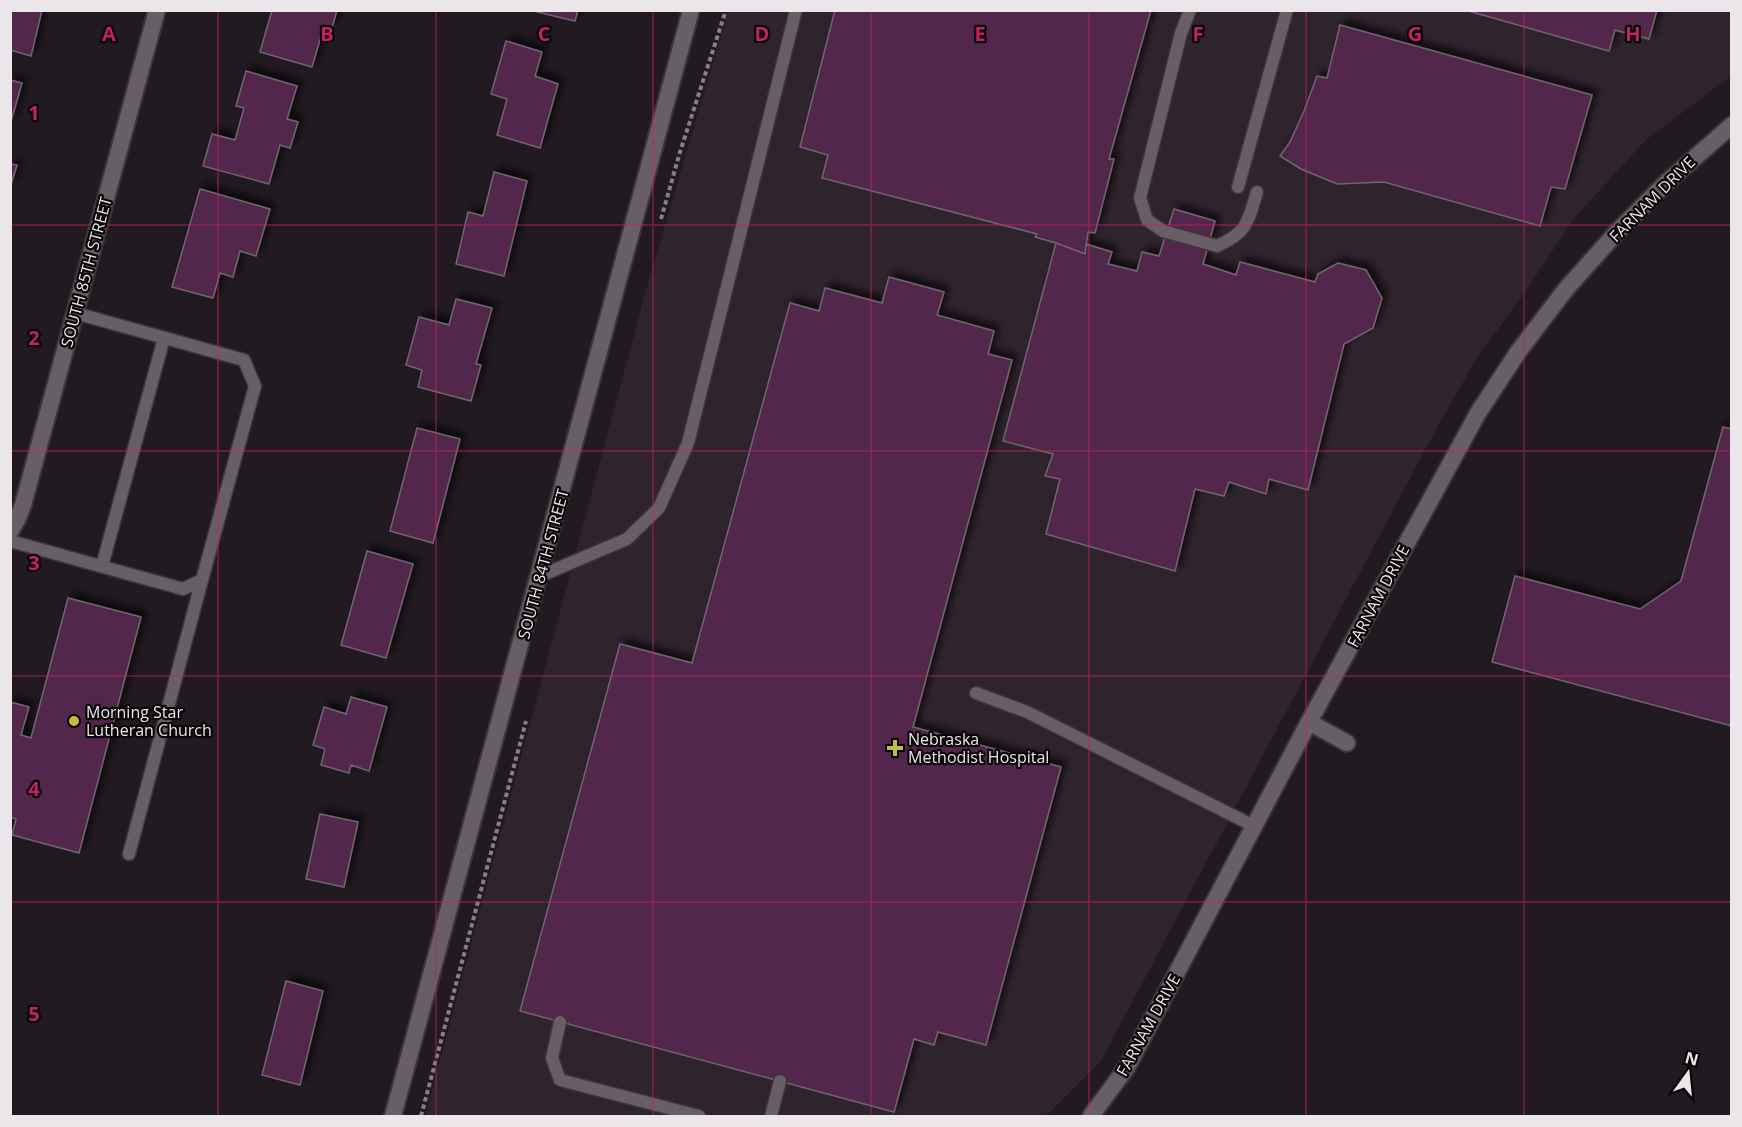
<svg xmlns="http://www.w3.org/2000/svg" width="1742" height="1127" font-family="'Open Sans',sans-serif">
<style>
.built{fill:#2f232d}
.building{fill:#52274c;stroke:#6f656d;stroke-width:1.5;filter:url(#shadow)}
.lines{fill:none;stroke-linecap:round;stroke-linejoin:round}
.service-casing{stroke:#3c363a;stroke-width:15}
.minor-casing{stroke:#3c363a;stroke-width:20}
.secondary-casing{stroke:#3c363a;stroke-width:20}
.path{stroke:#868085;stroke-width:4;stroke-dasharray:4.5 3;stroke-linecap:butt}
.service{stroke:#685f66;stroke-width:12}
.minor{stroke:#685f66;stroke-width:16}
.secondary{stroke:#685f66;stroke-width:16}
.grid{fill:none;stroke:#c42262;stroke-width:1.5;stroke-opacity:0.55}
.poi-dot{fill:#c2bd3f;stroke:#090608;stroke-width:2}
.labels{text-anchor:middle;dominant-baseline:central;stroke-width:4.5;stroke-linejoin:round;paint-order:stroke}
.street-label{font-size:16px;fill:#ebe6ea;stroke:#090608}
.poi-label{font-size:16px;fill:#ebe6ea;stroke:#090608;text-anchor:start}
.grid-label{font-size:20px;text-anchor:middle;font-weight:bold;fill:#c42262;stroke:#090608;stroke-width:4.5;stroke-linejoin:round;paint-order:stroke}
</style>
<defs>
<filter id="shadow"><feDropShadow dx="5.5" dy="-5.5" stdDeviation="3" flood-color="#0009"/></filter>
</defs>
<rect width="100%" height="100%" fill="#211a20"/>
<polygon class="built" points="728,11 1731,11 1731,76 1646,140 1575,217 1521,298 1478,356 1433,435 1101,1061 1046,1116 425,1116 645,294"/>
<g class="building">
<polygon points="10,10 42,10 31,56 10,50"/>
<polygon points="272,10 337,10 332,28 324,26 312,67 260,52"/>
<polygon points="537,10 578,10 575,21 537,12"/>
<polygon points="835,10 1151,10 1109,159 1114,159 1095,233 1088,232 1085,254 1056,243 1035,237 1037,234 822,178 828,155 800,147"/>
<polygon points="1465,10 1657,10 1649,39 1615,30 1609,51"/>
<polygon points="1340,25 1592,95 1565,189 1551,187 1540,226 1384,182 1337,184 1301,169 1280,156 1290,142 1304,111 1317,76 1327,78"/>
<polygon points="506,41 542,52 535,76 558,84 540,148 497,135 507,99 491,94"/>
<polygon points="246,71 297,86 287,119 298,122 290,148 280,145 269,184 203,166 212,134 235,140 244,108 236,106"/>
<polygon points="10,80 22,83 10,125"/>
<polygon points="10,164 17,165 10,188"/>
<polygon points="494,172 527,181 504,276 456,264 468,212 483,216"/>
<polygon points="200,189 270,209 256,256 240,251 233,277 220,273 213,298 172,287"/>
<polygon points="1174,209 1215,221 1203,264 1236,275 1240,262 1315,282 1318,274 1338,263 1366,270 1382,298 1373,328 1344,344 1308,490 1269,479 1266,494 1229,482 1224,496 1195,489 1175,571 1046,534 1060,479 1045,476 1053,454 1003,441 1056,243 1085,254 1086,244 1112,252 1108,264 1137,271 1142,252 1159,256"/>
<polygon points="889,277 944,292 937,315 994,331 988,354 1012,360 913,727 1061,767 986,1045 938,1032 934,1045 914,1039 894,1112 520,1011 620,644 692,663 790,303 819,311 825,288 882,303"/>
<polygon points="456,299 492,308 476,364 481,365 471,401 418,387 422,370 406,365 419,317 449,325"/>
<polygon points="1723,427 1732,429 1732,726 1492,662 1515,576 1640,609 1681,581"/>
<polygon points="417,428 460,439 433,543 390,531"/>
<polygon points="367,551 413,564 386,658 341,645"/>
<polygon points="68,598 141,617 79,853 12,835 16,819 10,817 10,702 29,707 21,735 31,738"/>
<polygon points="351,697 387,707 369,771 351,765 349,773 321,765 325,749 313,745 324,707 346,714"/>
<polygon points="320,814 358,822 344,887 306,879"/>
<polygon points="286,981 323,991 300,1085 262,1075"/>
</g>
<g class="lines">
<defs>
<g id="service">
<path d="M1190 10 1181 33 1140 198 1147 220 1163 231 1217 246C1247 233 1248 222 1257 192"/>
<polyline points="1238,187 1287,10"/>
<polyline points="10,541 183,589 202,580 255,386 244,360 75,313"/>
<polyline points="102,566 164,338"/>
<polyline points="540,576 627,539 659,508 688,443 796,10"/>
<polyline points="976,693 1027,712 1254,826"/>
<polyline points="129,854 202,580"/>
<polyline points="560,1022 552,1058 560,1080 699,1116"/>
<polyline points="771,1116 780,1081"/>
</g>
<g id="minor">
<polyline points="10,532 17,520 23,505 157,10"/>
<polyline points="1309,722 1347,743"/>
<polyline points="1091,1116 1127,1067 1309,722 1478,413 1518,352 1566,289 1617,232 1666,183 1732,125"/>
</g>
<polyline id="secondary" points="393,1116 691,10"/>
</defs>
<use href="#service" class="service-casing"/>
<use href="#minor" class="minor-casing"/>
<use href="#secondary" class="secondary-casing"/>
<g class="path">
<polyline points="661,219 680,152 726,10"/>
<polyline points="421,1116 526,721"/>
</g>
<use href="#service" class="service"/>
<use href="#minor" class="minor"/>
<use href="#secondary" class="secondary"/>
</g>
<path class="grid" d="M218 10V1116M436 10V1116M653 10V1116M871 10V1116M1089 10V1116M1306 10V1116M1524 10V1116M10 225H1732M10 451H1732M10 676H1732M10 902H1732"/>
<g class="poi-dot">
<circle cx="74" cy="721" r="6"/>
<path d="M892 739h6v6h6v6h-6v6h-6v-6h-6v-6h6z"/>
</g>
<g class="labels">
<g class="street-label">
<text transform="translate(1652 199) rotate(-45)">FARNAM DRIVE</text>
<text transform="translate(86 272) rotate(-75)">SOUTH 85TH STREET</text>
<text transform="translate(543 564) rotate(-75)">SOUTH 84TH STREET</text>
<text transform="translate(1378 596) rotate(-62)">FARNAM DRIVE</text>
<text transform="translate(1148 1025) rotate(-61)">FARNAM DRIVE</text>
</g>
<g class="poi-label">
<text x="86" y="712">Morning Star<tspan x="86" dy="18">Lutheran Church</tspan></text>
<text x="908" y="739">Nebraska<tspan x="908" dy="18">Methodist Hospital</tspan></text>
</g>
</g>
<g class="grid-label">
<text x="109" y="41">A</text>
<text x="327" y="41">B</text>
<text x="544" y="41">C</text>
<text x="762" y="41">D</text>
<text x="980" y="41">E</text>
<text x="1198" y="41">F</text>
<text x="1415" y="41">G</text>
<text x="1633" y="41">H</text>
<text x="34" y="120">1</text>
<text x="34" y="345">2</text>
<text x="34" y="570">3</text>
<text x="34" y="796">4</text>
<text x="34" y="1021">5</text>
</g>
<rect width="1742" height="1127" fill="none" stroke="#ebe6ea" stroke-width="24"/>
<g transform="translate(1688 1073) rotate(15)" stroke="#090608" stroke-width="4.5" paint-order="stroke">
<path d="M0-4.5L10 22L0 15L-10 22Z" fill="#ebe6ea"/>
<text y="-9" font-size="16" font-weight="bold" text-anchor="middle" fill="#ebe6ea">N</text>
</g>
</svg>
